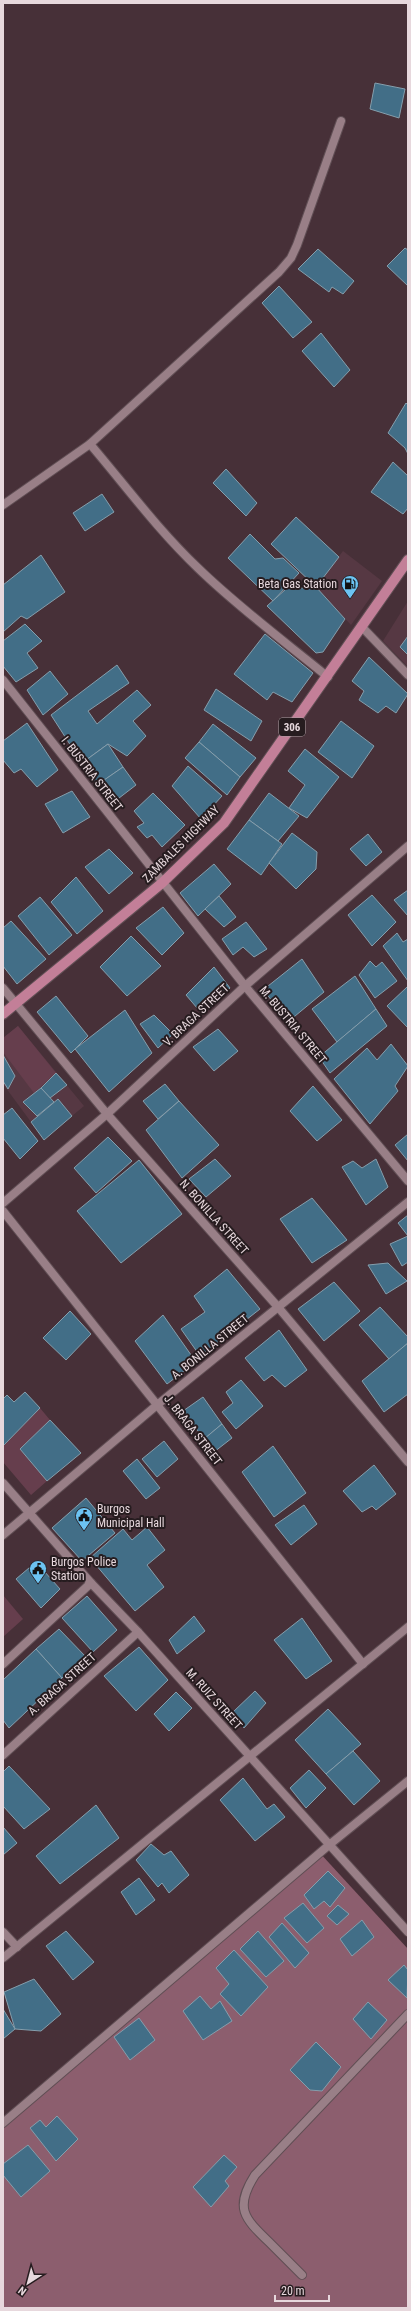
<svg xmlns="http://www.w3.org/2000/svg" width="411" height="2311" font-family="'Roboto Condensed',sans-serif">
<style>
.built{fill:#563843}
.green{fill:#663e4d}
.forest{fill:#8c5e6e}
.building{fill:#426e87;stroke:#859eac}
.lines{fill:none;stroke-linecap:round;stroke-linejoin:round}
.street-casing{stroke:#604e54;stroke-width:10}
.primary-casing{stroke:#604e54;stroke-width:12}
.street{stroke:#997f87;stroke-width:8}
.primary{stroke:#c37f98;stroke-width:10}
.labels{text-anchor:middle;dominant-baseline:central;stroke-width:4;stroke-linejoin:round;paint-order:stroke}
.shield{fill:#261c1f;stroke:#ada0a4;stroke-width:1}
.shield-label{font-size:11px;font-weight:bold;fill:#e7d8dd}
.poi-label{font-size:12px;fill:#e7d8dd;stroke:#261c1f;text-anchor:start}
.street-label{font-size:12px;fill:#e7d8dd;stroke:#261c1f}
</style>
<rect width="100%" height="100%" fill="#473038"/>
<g class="built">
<polygon points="343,551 382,581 351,625 316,587"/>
<polygon points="408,601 408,667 383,641"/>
<polygon points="18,1026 84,1106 72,1116 58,1099 31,1122 3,1084 3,1038"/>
</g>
<g class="green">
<polygon points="18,1026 56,1073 34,1093 3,1052 3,1038"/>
<polygon points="40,1408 50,1420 20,1449 47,1481 31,1495 3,1462 3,1446"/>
<polygon points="3,1595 23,1619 3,1637"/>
</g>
<polygon class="forest" points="319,1852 408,1949 408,2308 3,2308 3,2122"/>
<g class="building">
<polygon points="375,83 405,89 399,118 370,109"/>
<polygon points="405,248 408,250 408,286 387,266"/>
<polygon points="318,249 354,281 343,294 332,287 329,292 298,269"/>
<polygon points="279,286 312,322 293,338 262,303"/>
<polygon points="321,333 350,370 334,387 302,351"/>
<polygon points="406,403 408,405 408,454 405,448 388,433"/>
<polygon points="393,462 408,476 408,508 403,514 371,492"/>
<polygon points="226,469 257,503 246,516 213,483"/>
<polygon points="102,494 114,512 85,531 73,513"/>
<polygon points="296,517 339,557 316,587 271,544"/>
<polygon points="250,534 275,559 283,558 299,573 273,601 228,558"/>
<polygon points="41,555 65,592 27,619 21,616 3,632 3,585"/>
<polygon points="295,581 301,588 316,587 345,619 323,652 316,653 267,606"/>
<polygon points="25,624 42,641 27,653 38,668 16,682 3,666 3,641"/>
<polygon points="265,634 313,673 292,702 273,692 267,700 234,674"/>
<polygon points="408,636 408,655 400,647"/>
<polygon points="369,657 408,694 396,713 386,706 378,713 359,700 364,691 352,681"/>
<polygon points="117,665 129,683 88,711 97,724 137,690 151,705 133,721 146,736 127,756 108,744 82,763 51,715"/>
<polygon points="50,671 68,694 43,715 27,690"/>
<polygon points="216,689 262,721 251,741 204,710"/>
<polygon points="341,721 374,746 352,778 318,752"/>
<polygon points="27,723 58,770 37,787 21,769 14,773 3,760 3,741"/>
<polygon points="213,724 256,758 240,777 199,742"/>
<polygon points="199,742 240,777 227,795 185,758"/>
<polygon points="108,744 123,767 97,785 82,763"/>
<polygon points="305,749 339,777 307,818 289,808 305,785 288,771"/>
<polygon points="188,766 222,796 201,819 172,786"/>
<polygon points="123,767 136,785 110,805 97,785"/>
<polygon points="72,791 90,817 63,833 45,804"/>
<polygon points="153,793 185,825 162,847 152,835 147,838 137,827 144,823 134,811"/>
<polygon points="269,793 299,816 278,841 249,820"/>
<polygon points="249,820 282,844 261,875 227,849"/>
<polygon points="292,833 317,852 316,869 296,889 269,863"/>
<polygon points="368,834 382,852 366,866 350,849"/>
<polygon points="109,849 133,873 109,894 85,867"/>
<polygon points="214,864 231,884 198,916 180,893"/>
<polygon points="76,877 103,911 77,934 51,902"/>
<polygon points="408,890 408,916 394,900"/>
<polygon points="372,895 396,922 372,946 348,915"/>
<polygon points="219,896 236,917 224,927 205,909"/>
<polygon points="40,897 72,935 49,955 18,916"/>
<polygon points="163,907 184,933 162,955 136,928"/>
<polygon points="11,921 46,959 17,984 3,966 3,928"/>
<polygon points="246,922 267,949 254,957 243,947 233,955 222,939"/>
<polygon points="397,933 403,942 408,939 408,981 383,946"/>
<polygon points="131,936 161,966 127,996 100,967"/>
<polygon points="302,959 324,992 289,1021 263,990"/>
<polygon points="370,961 376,967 382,962 397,981 375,998 359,975"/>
<polygon points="214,967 230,988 203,1015 186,995"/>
<polygon points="355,976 376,1009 337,1042 312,1009"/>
<polygon points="407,987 408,988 408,1028 387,1006"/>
<polygon points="56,996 88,1036 71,1053 37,1012"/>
<polygon points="376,1009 387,1026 330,1073 319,1057"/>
<polygon points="125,1010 152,1053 109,1092 75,1049"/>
<polygon points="154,1015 173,1034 158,1048 140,1024"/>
<polygon points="218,1029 238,1051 214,1071 193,1047"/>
<polygon points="391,1044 408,1066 395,1086 398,1091 370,1124 334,1079 367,1048 377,1060"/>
<polygon points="3,1055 15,1076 8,1089 3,1081"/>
<polygon points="56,1073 67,1085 50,1098 41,1088"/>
<polygon points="165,1084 179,1101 158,1119 143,1101"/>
<polygon points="313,1086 342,1120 317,1141 290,1111"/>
<polygon points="41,1088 54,1102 37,1116 23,1102"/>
<polygon points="58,1099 72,1116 44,1140 31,1122"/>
<polygon points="179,1101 219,1145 182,1178 146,1130"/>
<polygon points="12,1108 38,1141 20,1159 3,1138 3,1115"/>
<polygon points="408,1134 408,1161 395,1145"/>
<polygon points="108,1137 132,1161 96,1193 74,1168"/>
<polygon points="215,1159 231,1176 206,1197 189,1179"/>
<polygon points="376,1159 388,1187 366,1205 342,1167 353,1161 362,1168"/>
<polygon points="139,1160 182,1214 121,1263 77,1211"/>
<polygon points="312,1198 347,1240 312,1263 280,1219"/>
<polygon points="408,1215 408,1236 398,1223"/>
<polygon points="408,1236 408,1262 402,1266 390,1244"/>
<polygon points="388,1263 407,1281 386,1294 368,1265"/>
<polygon points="227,1269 260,1309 200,1356 181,1329 205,1312 194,1296"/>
<polygon points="334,1282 360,1311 324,1341 298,1309"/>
<polygon points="380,1307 408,1337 408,1343 389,1359 359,1325"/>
<polygon points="70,1311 91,1334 66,1360 43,1338"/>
<polygon points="163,1315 196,1362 167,1384 135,1341"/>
<polygon points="279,1330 307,1370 285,1387 272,1375 264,1381 245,1358"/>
<polygon points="408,1343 408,1394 384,1412 362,1381"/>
<polygon points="241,1380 263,1406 236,1429 222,1412 233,1403 226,1392"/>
<polygon points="25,1392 40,1408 3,1446 3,1399 7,1395 14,1402"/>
<polygon points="203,1397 222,1424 204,1439 183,1411"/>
<polygon points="50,1420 81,1453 47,1481 20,1449"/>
<polygon points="222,1424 232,1438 214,1452 204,1439"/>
<polygon points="164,1441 178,1459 157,1477 142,1459"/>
<polygon points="273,1446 306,1493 274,1517 242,1472"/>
<polygon points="137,1459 160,1488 146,1499 123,1471"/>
<polygon points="374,1465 396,1494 376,1510 372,1506 362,1512 343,1491"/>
<polygon points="86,1498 115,1533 82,1561 52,1528"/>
<polygon points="304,1505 317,1524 291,1545 275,1525"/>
<polygon points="147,1527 165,1550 147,1565 164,1587 135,1611 90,1558 123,1529 132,1540"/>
<polygon points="36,1562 60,1589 41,1608 16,1579"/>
<polygon points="87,1596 117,1630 93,1652 62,1618"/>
<polygon points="194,1616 205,1631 177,1654 169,1640"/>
<polygon points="302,1618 332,1661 306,1679 274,1640"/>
<polygon points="59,1629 86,1657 62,1678 36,1649"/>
<polygon points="139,1647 168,1680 136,1711 104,1676"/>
<polygon points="36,1649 62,1678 9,1728 3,1720 3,1680"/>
<polygon points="255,1691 266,1703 244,1728 233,1712"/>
<polygon points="176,1692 192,1708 169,1731 154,1714"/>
<polygon points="328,1709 361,1744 326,1774 295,1740"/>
<polygon points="353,1751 380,1781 354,1805 326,1774"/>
<polygon points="9,1766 50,1809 24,1829 3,1806 3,1772"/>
<polygon points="309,1770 326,1788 306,1808 290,1788"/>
<polygon points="243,1778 267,1809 274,1804 285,1817 255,1841 220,1800"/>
<polygon points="96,1805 119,1838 60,1884 36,1856"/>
<polygon points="3,1827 17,1843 3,1855"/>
<polygon points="151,1844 164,1855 171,1851 189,1875 169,1893 162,1883 158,1887 136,1860"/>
<polygon points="328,1871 345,1888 330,1907 324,1901 314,1909 304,1895"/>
<polygon points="139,1878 155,1900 136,1915 121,1892"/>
<polygon points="303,1903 324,1928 307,1943 284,1918"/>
<polygon points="338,1905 349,1914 337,1925 327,1916"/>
<polygon points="362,1920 374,1937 352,1956 340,1939"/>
<polygon points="282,1923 309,1953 295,1968 269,1937"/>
<polygon points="66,1931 94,1962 73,1980 46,1946"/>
<polygon points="258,1931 284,1961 266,1977 240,1949"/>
<polygon points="234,1950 268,1987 241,2016 220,1994 229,1984 216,1968"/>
<polygon points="404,1965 408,1970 407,1998 388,1980"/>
<polygon points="34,1979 61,2014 41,2031 15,2029 4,1992"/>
<polygon points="200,1996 211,2009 220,2001 232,2021 203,2040 183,2011"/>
<polygon points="368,2002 387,2020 371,2039 353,2019"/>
<polygon points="3,2009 15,2029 3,2039"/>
<polygon points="139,2018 155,2040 130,2060 114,2037"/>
<polygon points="316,2042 341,2067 322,2091 310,2090 290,2070"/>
<polygon points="57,2116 78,2139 56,2161 30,2128 40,2120 46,2127"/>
<polygon points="28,2145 50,2171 21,2197 3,2175 3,2164"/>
<polygon points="224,2155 237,2167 225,2181 229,2186 211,2207 193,2187"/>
</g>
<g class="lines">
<defs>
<g id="street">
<path d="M90 444C125 485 158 530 198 568 238 607 284 641 328 677"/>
<polyline points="3,505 90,444 279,272 291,258 297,245 341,121"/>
<polyline points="361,626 408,675"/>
<polyline points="3,680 245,986 408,1181"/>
<polyline points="3,988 107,1114 278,1307 408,1462"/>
<polyline points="3,1203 107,1114 245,986 408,846"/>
<polyline points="3,1211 363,1664"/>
<polyline points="3,1483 91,1583 138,1632 408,1932"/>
<polyline points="3,1535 157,1405 408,1202"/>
<polyline points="3,1664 91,1583"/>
<polyline points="3,1755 138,1632"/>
<polyline points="3,1932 17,1947"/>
<polyline points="3,1958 408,1627"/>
<polyline points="3,2123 329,1845 408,1781"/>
<path d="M302 2275C291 2264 280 2253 269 2242 244 2218 234 2208 255 2175L408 2014"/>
</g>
<polyline id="primary" points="3,1014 162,883 224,823 408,560"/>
</defs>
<use href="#street" class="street-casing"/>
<use href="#primary" class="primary-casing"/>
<use href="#street" class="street"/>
<use href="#primary" class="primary"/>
</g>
<defs>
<symbol id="fuel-pin" viewBox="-11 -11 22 30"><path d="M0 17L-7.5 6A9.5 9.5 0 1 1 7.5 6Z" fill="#6cc3f2" stroke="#261c1f"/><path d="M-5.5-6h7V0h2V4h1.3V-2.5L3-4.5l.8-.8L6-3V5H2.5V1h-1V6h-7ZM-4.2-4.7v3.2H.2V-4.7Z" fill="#111"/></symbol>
<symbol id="civic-pin" viewBox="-11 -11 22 30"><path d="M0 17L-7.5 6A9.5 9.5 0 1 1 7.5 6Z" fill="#6cc3f2" stroke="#261c1f"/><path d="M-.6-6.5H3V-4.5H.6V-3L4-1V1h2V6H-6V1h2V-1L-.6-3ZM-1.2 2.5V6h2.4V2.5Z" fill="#111"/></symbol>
</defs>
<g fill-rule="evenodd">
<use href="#fuel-pin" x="340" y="574" width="20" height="27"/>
<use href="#civic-pin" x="74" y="1506" width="20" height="27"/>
<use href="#civic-pin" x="28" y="1559" width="20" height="27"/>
</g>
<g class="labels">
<rect class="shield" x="279" y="718" width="26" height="18" rx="3"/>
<g class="shield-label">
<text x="292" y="727">306</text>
</g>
<g class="poi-label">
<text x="337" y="584" text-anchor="end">Beta Gas Station</text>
<text x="97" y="1509">Burgos<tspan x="97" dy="14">Municipal Hall</tspan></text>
<text x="51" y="1562">Burgos Police<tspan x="51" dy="14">Station</tspan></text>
</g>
<g class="street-label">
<text transform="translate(92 774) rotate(52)">I. BUSTRIA STREET</text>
<text transform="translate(181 844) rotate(-45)">ZAMBALES HIGHWAY</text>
<text transform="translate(196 1015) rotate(-43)">V. BRAGA STREET</text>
<text transform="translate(293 1025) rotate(50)">M. BUSTRIA STREET</text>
<text transform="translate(214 1217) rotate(48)">N. BONILLA STREET</text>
<text transform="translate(210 1347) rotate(-39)">A. BONILLA STREET</text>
<text transform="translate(193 1430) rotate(52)">J. BRAGA STREET</text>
<text transform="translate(62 1684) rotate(-42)">A. BRAGA STREET</text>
<text transform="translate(214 1699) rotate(48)">M. RUIZ STREET</text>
</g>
</g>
<rect width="411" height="2311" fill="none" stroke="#e7d8dd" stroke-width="8"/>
<g transform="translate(28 2283) rotate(216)" stroke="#261c1f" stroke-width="3" paint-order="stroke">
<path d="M0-3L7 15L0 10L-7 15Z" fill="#e7d8dd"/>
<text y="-6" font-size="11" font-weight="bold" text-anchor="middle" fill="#e7d8dd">N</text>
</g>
<path d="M275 2295v6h54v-6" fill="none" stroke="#e7d8dd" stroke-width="2"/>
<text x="281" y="2295" font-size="12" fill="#e7d8dd" stroke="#261c1f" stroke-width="3" paint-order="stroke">20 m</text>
</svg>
